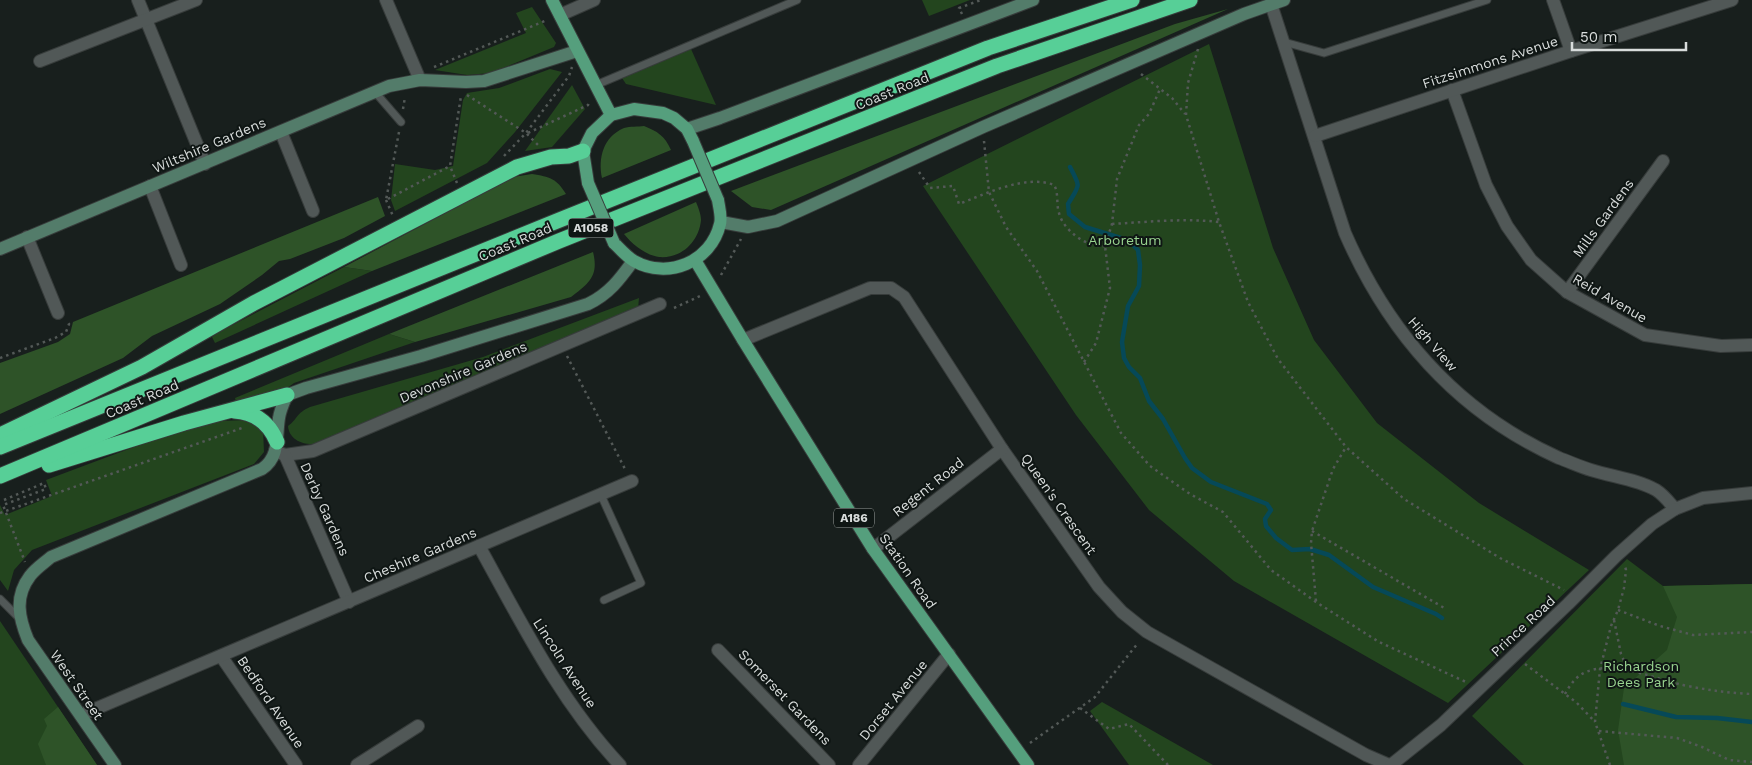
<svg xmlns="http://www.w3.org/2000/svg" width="1752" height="765" font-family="'Work Sans',sans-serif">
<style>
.green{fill:#23451e}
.forest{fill:#2e5328}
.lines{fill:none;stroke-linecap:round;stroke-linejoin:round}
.stream{stroke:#064958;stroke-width:4.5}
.lane-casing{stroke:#373c3b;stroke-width:9}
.street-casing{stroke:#373c3b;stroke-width:14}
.secondary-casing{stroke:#373c3b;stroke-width:14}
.primary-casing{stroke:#373c3b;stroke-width:14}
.highway-casing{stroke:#373c3b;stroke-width:17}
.path{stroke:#535957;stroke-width:2.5;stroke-dasharray:2.5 4;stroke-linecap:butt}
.lane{stroke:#515857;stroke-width:7}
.street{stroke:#515857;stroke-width:12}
.secondary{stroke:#537c6a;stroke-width:12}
.primary{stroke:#559f7d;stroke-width:12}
.highway{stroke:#57cf97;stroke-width:15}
.primary-bridge-casing{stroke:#373c3b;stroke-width:14;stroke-linecap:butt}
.primary-bridge{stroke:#559f7d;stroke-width:12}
.labels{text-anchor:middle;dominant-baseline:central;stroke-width:4;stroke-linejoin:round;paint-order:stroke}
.shield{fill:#0f1614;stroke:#9ca19f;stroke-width:1}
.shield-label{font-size:12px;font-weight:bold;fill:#d8dcdb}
.street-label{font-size:14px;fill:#d8dcdb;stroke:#0f1614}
.park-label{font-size:14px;fill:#98d38f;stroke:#0f1614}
</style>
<rect width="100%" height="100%" fill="#181f1d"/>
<g class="green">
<polygon points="922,0 970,0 929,16"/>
<polygon points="532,7 556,43 554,47 491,73 467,75 435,70 526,33 516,13"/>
<polygon points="1209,44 1273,248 1314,340 1377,423 1479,503 1589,570 1448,703 1234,581 1149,510 1076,415 923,186"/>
<polygon points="691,49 716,105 626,84 622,78"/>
<polygon points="550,69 562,72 515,132 487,163 395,211 391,200 395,164 435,170 453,166 463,100 467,93 499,88"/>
<polygon points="572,85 585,109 552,147 525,151"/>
<polygon points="344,267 372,271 215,343 212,337 219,332"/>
<path d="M639 298 638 309 314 444C302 445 289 439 288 426 297 420 296 413 310 407L483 357Z"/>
<polygon points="389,334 415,342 294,383 283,391 236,402 235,398"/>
<polygon points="248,420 263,429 264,452 254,464 32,550 14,570 8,591 0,580 0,505 5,515 52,496 46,480 158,438 219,421"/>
<polygon points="1627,559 1663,586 1752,584 1752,765 1524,765 1472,716"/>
<polygon points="0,621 91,756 97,765 0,765"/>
<polygon points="1102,702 1213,765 1129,765 1090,711"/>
</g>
<g class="forest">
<polygon points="1228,9 771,210 752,207 731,191 1175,24"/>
<path d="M644 126C657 131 665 136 671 150L602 178C598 158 603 137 624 128 630 126 638 127 644 126Z"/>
<path d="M532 174C550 177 556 178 566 194L372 271 344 267 513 177Z"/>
<polygon points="378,197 385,216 344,238 290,259 279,261 262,275 220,304 152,336 123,358 0,414 0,363 58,342 70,334 73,322"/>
<path d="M696 202C698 207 701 214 701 220 699 242 681 259 659 257 645 255 632 244 624 234Z"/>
<path d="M593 252C599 276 589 283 571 297L415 342 389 334Z"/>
<polygon points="1752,584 1752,765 1624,765 1618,730 1624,688 1667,650 1677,617 1663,586"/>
<polygon points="58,707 97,765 46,765 38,744 47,726 44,719"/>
</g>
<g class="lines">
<g class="stream">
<path d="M1070 167C1081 188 1080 184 1068 204L1069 214 1085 227 1124 239 1131 243 1138 250 1140 265 1139 286 1128 306 1122 342 1124 358 1129 367 1140 378 1149 401 1163 419 1185 458 1192 468 1211 482 1267 504 1271 510 1265 519 1266 526 1276 538 1292 550 1310 549 1329 555 1373 587 1436 614 1442 618"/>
<polyline points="1623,704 1676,717 1717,718 1752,722"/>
</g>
<defs>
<g id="lane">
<polyline points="1284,42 1324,53 1487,0"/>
<polyline points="596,85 797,0"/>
<polyline points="375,92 401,122"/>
<polyline points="601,495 641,583 604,600"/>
<polyline points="0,599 19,618"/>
</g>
<g id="street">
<polyline points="138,0 205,164"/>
<polyline points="386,0 420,80"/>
<polyline points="1553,0 1571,51"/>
<path d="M1271 4 1345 233C1389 334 1457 412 1559 458 1570 462 1581 467 1591 470 1613 477 1637 479 1656 490 1664 495 1669 502 1675 509L1703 498 1752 493"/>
<polyline points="560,15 594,0"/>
<polyline points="40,61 196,0"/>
<polyline points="1452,90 1486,185 1507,226 1531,260 1567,292 1645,335 1721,346 1752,345"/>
<polyline points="281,132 313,211"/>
<polyline points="1315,136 1571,51 1732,0"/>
<polyline points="150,186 181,265"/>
<polyline points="27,237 58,313"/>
<polyline points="1567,292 1663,161"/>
<polyline points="743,340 870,288 891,288 904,297 1002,449 1099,587 1122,612 1147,632 1366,755 1389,765"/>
<polyline points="275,451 285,455 313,451 660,304"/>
<polyline points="285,455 349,602"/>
<path d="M479 546C521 622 560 701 620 765"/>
<polyline points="873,549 1002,449"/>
<polyline points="718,650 829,765"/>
<polyline points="221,656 296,765"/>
<polyline points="81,715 632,481"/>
<polyline points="357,765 418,726"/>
<polyline points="859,765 949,654"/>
<polyline points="1391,765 1441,725 1568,604 1616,556 1652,524 1675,509"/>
</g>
<g id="secondary">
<polyline points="687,129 720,118 1033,0"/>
<polyline points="721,222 748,227 777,221 983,127 1244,14 1284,0"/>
<polyline points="0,249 389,86 420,80 466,82 484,81 577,51"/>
<path d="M115 765 28 640C19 618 14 597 30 576 35 569 44 563 51 557L262 469C280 457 276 436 279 418 280 410 284 402 287 395L306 388 421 356 588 304C609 294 620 279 633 261"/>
</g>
<g id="primary">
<polyline points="552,0 611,115"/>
<polyline points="588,183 583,151 592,133 611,115 634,109 663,113 674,118 687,129 693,141"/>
<path d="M614 243C620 249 627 257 634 261 668 280 711 262 720 224 722 217 719 207 718 200"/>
<polyline points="695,260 743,340 873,549 1028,765"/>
</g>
<g id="highway">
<path d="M234 411C255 412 269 423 277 442"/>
<polyline points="0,435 142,367 254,303 517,167 551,157 569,156 583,151"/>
<polyline points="0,447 557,221 988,48 1132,0"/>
<polyline points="49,465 184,423 287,395"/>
<polyline points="0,476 559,241 997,66 1190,0"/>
</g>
</defs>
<use href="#lane" class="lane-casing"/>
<use href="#street" class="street-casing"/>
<use href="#secondary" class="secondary-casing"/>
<use href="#primary" class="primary-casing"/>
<use href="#highway" class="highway-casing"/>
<g class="path">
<polyline points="962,14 959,8 981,0"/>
<polyline points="1198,49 1188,83 1186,115 1219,222 1248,302 1278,359 1346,447 1404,499 1500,558 1564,590"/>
<polyline points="434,67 547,20"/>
<polyline points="1141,74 1172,98 1185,114"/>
<polyline points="467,95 526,133 538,145"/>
<polyline points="403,109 405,97"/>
<polyline points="399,132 386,200 450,166"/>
<polyline points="528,133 588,105 589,102"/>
<polyline points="984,141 989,192 1006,227 1037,271 1121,433 1150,466 1190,494 1223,512 1271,570 1316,602 1379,642 1466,682"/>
<polyline points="504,156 526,133 569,76 572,67"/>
<path d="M919 172 930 188 953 186 959 204C985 194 1026 174 1054 185 1059 193 1056 204 1059 213 1063 230 1087 248 1105 246"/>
<polyline points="457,183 450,166 461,96"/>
<polyline points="386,200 393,216"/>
<path d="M1112 224C1147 222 1183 218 1219 222"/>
<polyline points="721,275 741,239"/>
<polyline points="674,308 700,296"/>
<polyline points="567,356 625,469"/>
<polyline points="0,358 55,338 66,332 69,324 68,323"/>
<polyline points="1084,362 1096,343 1110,288 1105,246 1112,224 1117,179 1139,125 1149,114 1160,89"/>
<polyline points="4,500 44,483 46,489 3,505 25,562"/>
<polyline points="0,513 242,428"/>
<polyline points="1312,531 1446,609"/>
<polyline points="1316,601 1311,543 1312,531 1333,469 1346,447"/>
<polyline points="1618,610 1660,626 1693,635 1752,632"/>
<polyline points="1614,620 1621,654 1628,670"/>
<polyline points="1525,664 1577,703 1595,722"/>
<path d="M1565 694C1570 685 1576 676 1586 672 1615 660 1655 679 1683 685 1707 690 1728 693 1752 694"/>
<polyline points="1080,708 1109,729 1129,724 1168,765"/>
<polyline points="1599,731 1677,738 1702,747 1729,760 1752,762"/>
<polyline points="1030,743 1095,697 1138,643"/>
<polyline points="1610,765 1595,722 1600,669 1611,626 1618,610 1624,588 1626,570 1625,566"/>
</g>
<use href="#lane" class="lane"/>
<use href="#street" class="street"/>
<use href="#secondary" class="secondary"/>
<use href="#primary" class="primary"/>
<use href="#highway" class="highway"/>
<defs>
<g id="primary-bridge">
<polyline points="693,141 718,200"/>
<polyline points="588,183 614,243"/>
</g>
</defs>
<use href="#primary-bridge" class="primary-bridge-casing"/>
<use href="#primary-bridge" class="primary-bridge"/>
</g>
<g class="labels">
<g class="shield">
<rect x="568.5" y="218.5" width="45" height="19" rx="4"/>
<rect x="834" y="508.5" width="40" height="19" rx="4"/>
</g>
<g class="shield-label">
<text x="591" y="228">A1058</text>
<text x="854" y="518">A186</text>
</g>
<g class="street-label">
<text transform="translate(1490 62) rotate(-18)">Fitzsimmons Avenue</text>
<text transform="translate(892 91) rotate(-22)">Coast Road</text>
<text transform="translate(209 145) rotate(-23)">Wiltshire Gardens</text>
<text transform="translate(1603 218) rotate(-54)">Mills Gardens</text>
<text transform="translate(515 242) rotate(-23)">Coast Road</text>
<text transform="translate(1610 298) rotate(30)">Reid Avenue</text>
<text transform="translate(1433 344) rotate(49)">High View</text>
<text transform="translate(463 372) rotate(-23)">Devonshire Gardens</text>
<text transform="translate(142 399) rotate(-23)">Coast Road</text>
<text transform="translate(928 487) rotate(-38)">Regent Road</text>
<text transform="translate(1059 504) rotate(55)">Queen's Crescent</text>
<text transform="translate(325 509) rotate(66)">Derby Gardens</text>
<text transform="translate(420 555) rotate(-23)">Cheshire Gardens</text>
<text transform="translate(908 571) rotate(55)">Station Road</text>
<text transform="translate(1523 626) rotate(-43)">Prince Road</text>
<text transform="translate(565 663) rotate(57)">Lincoln Avenue</text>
<text transform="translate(77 685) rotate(55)">West Street</text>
<text transform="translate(785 697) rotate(46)">Somerset Gardens</text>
<text transform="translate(893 700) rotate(-51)">Dorset Avenue</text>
<text transform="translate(271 702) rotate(56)">Bedford Avenue</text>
</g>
<g class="park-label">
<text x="1125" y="240">Arboretum</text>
<text x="1641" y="666">Richardson<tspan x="1641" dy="16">Dees Park</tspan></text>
</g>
</g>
<path d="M1572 42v8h114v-8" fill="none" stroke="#d8dcdb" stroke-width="2.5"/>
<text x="1580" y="42" font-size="15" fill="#d8dcdb" stroke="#0f1614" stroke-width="4" paint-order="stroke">50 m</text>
</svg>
